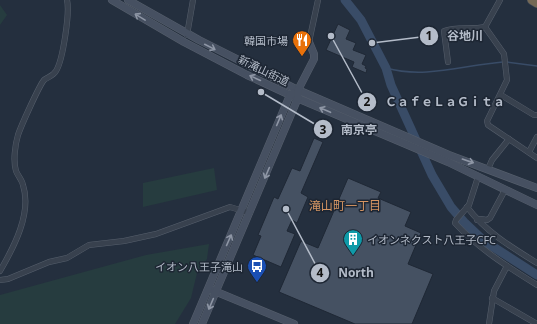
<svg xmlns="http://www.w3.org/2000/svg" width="537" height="324" font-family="'Open Sans','Noto Sans JP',sans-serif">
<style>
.green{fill:#263c3f}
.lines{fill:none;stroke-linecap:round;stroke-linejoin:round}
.stream{stroke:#394c67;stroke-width:1.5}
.river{stroke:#394c67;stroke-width:9}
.building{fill:#455162;stroke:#1f2835}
.street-casing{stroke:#565f6c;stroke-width:6}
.secondary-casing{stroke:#565f6c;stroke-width:8}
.highway-casing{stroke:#434c59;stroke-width:10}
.street{stroke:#38414e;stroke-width:5}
.secondary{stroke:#465061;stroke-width:7}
.highway{stroke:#746855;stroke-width:9}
.oneway{stroke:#8e96a5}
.labels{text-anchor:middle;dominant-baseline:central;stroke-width:3;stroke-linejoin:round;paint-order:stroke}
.poi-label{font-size:11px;fill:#b4bcc9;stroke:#1d2633;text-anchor:end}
.street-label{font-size:11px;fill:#b4bcc9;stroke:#1d2633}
.neighbourhood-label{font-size:12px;fill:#d59563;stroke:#1d2633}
.leader{fill:none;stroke:#b4bcc9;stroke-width:1.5}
.callout-dot{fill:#b4bcc9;stroke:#1d2633;stroke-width:1.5}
.mark-label{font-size:12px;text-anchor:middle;font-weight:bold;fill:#111}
.callout-label{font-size:12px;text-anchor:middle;font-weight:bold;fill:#b4bcc9;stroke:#1d2633;stroke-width:3;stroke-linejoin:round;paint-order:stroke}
</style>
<rect width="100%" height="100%" fill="#242f3e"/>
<g class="green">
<polygon points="0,5 7,15 0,25"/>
<polygon points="214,168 217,190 143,207 143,183"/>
<polygon points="209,244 207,259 197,273 191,298 175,324 0,324 0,295 146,255"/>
</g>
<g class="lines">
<g class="stream">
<polyline points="507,62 537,66"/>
<path d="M386 68C425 79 464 65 503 62"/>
</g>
<polyline class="river" points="345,0 361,20 386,68 391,85 432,175 451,207 464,222 484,241 537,275"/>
</g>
<g class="building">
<polygon points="338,24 350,30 346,39 356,43 353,50 366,55 362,64 366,66 365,68 367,69 366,73 352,67 354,62 326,50"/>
<polygon points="314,138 323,142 301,193 308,197 297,223 292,220 287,231 295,234 281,267 253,255 261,236 258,235 274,197 278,199 292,168 300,171"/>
<polygon points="348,178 381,192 378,198 411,212 405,226 421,233 408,264 433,274 412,324 355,324 279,292 301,241 318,248"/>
</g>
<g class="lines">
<defs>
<g id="street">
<polyline points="500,0 485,27 504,54 507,80 487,121 488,125 537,158"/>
<polyline points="187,35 193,0"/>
<polyline points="309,42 318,0"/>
<path d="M448 62 444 31C457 26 471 30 485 27"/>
<polyline points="501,95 534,115 537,115"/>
<polyline points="529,152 537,137"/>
<polyline points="488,169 492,160 509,139"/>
<path d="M478 177 469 205 456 220 455 223C479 249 508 267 537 285"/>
<path d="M467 207C486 232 511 247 537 263"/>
<polyline points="477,220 481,219 487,220 490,218 505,190"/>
<path d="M0 271C14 247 32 213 23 185 22 180 18 176 16 171 13 161 15 145 18 135 21 126 39 86 44 80 48 77 53 76 56 71 63 60 70 12 67 0"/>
<polyline points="0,280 8,279 49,262 67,258 89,245 124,241 156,234 230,207 250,213"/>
<polyline points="492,298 537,324"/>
<polyline points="489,324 494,291 507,266"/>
</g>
<g id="secondary">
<polyline points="112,0 184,42 247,75 290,95 448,162 537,205"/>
<polyline points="128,0 199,40 298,90 449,155 537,188"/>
<polyline points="212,290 294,324"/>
<polyline points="193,324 290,95 293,93"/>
<polyline points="202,324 292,112 298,98 298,90 314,59 314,54 309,42"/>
</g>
<polyline id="highway" points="532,0 537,3"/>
</defs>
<use href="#street" class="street-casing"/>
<use href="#secondary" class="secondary-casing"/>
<use href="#highway" class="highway-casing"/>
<use href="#street" class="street"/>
<use href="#secondary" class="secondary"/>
<use href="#highway" class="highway"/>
</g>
<defs><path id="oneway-shaft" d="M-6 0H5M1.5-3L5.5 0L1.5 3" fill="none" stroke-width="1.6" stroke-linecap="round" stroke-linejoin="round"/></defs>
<g class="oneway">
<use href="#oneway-shaft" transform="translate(140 17) rotate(-149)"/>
<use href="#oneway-shaft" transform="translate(210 47) rotate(27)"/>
<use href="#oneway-shaft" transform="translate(255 78) rotate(-155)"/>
<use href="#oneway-shaft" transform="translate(325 110) rotate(-157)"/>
<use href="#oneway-shaft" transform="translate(279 120) rotate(-67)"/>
<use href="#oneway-shaft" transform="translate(468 161) rotate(19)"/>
<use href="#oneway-shaft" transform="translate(267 173) rotate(113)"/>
<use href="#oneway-shaft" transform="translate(229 240) rotate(-66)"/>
<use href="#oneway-shaft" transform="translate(211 304) rotate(113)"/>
</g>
<defs>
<symbol id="restaurant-pin" viewBox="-11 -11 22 30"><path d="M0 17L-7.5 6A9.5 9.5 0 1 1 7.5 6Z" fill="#e8710a" stroke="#1d2633"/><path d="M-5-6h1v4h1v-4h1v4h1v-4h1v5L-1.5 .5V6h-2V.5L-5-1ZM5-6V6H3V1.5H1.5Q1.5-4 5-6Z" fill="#fff"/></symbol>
<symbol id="building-pin" viewBox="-11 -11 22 30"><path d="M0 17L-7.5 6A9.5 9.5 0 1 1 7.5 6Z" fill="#0f9aa8" stroke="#1d2633"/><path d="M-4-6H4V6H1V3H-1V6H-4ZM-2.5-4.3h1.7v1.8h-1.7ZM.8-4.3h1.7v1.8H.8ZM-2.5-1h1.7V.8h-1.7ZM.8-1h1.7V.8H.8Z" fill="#fff"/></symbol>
<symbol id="bus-pin" viewBox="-11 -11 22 30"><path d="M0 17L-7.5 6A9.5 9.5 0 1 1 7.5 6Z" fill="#1a4fb4" stroke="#1d2633"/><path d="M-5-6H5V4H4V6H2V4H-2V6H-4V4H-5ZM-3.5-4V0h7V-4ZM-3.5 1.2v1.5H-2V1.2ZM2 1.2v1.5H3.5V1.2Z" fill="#fff"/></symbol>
</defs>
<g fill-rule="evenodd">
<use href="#restaurant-pin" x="291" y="29" width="22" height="30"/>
<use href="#building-pin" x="342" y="228" width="22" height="30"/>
<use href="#bus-pin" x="246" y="255" width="22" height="30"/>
</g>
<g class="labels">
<g class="poi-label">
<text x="288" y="40">韓国市場</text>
<text x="367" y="239" text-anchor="start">イオンネクスト八王子CFC</text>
<text x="243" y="266">イオン八王子滝山</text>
</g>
<g class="street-label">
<text transform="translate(264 70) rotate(26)">新滝山街道</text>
</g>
<g class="neighbourhood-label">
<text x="345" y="205">滝山町一丁目</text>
</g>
</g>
<path class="leader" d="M372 43L429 36M331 36L367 102M261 92L323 129M286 209L320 273"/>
<g class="callout-dot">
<circle cx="372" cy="43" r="4"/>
<circle cx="331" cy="36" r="4"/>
<circle cx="261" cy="92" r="4"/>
<circle cx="286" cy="209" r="4"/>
<circle cx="429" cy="36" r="10"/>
<circle cx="367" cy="102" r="10"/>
<circle cx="323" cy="129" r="10"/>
<circle cx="320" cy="273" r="10"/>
</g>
<g class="mark-label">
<text x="429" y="40">1</text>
<text x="367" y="106">2</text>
<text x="323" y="134">3</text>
<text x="320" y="277">4</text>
</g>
<g class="callout-label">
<text x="465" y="40">谷地川</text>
<text x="445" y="106">ＣａｆｅＬａＧｉｔａ</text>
<text x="359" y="134">南京亭</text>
<text x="356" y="277">North</text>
</g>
</svg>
